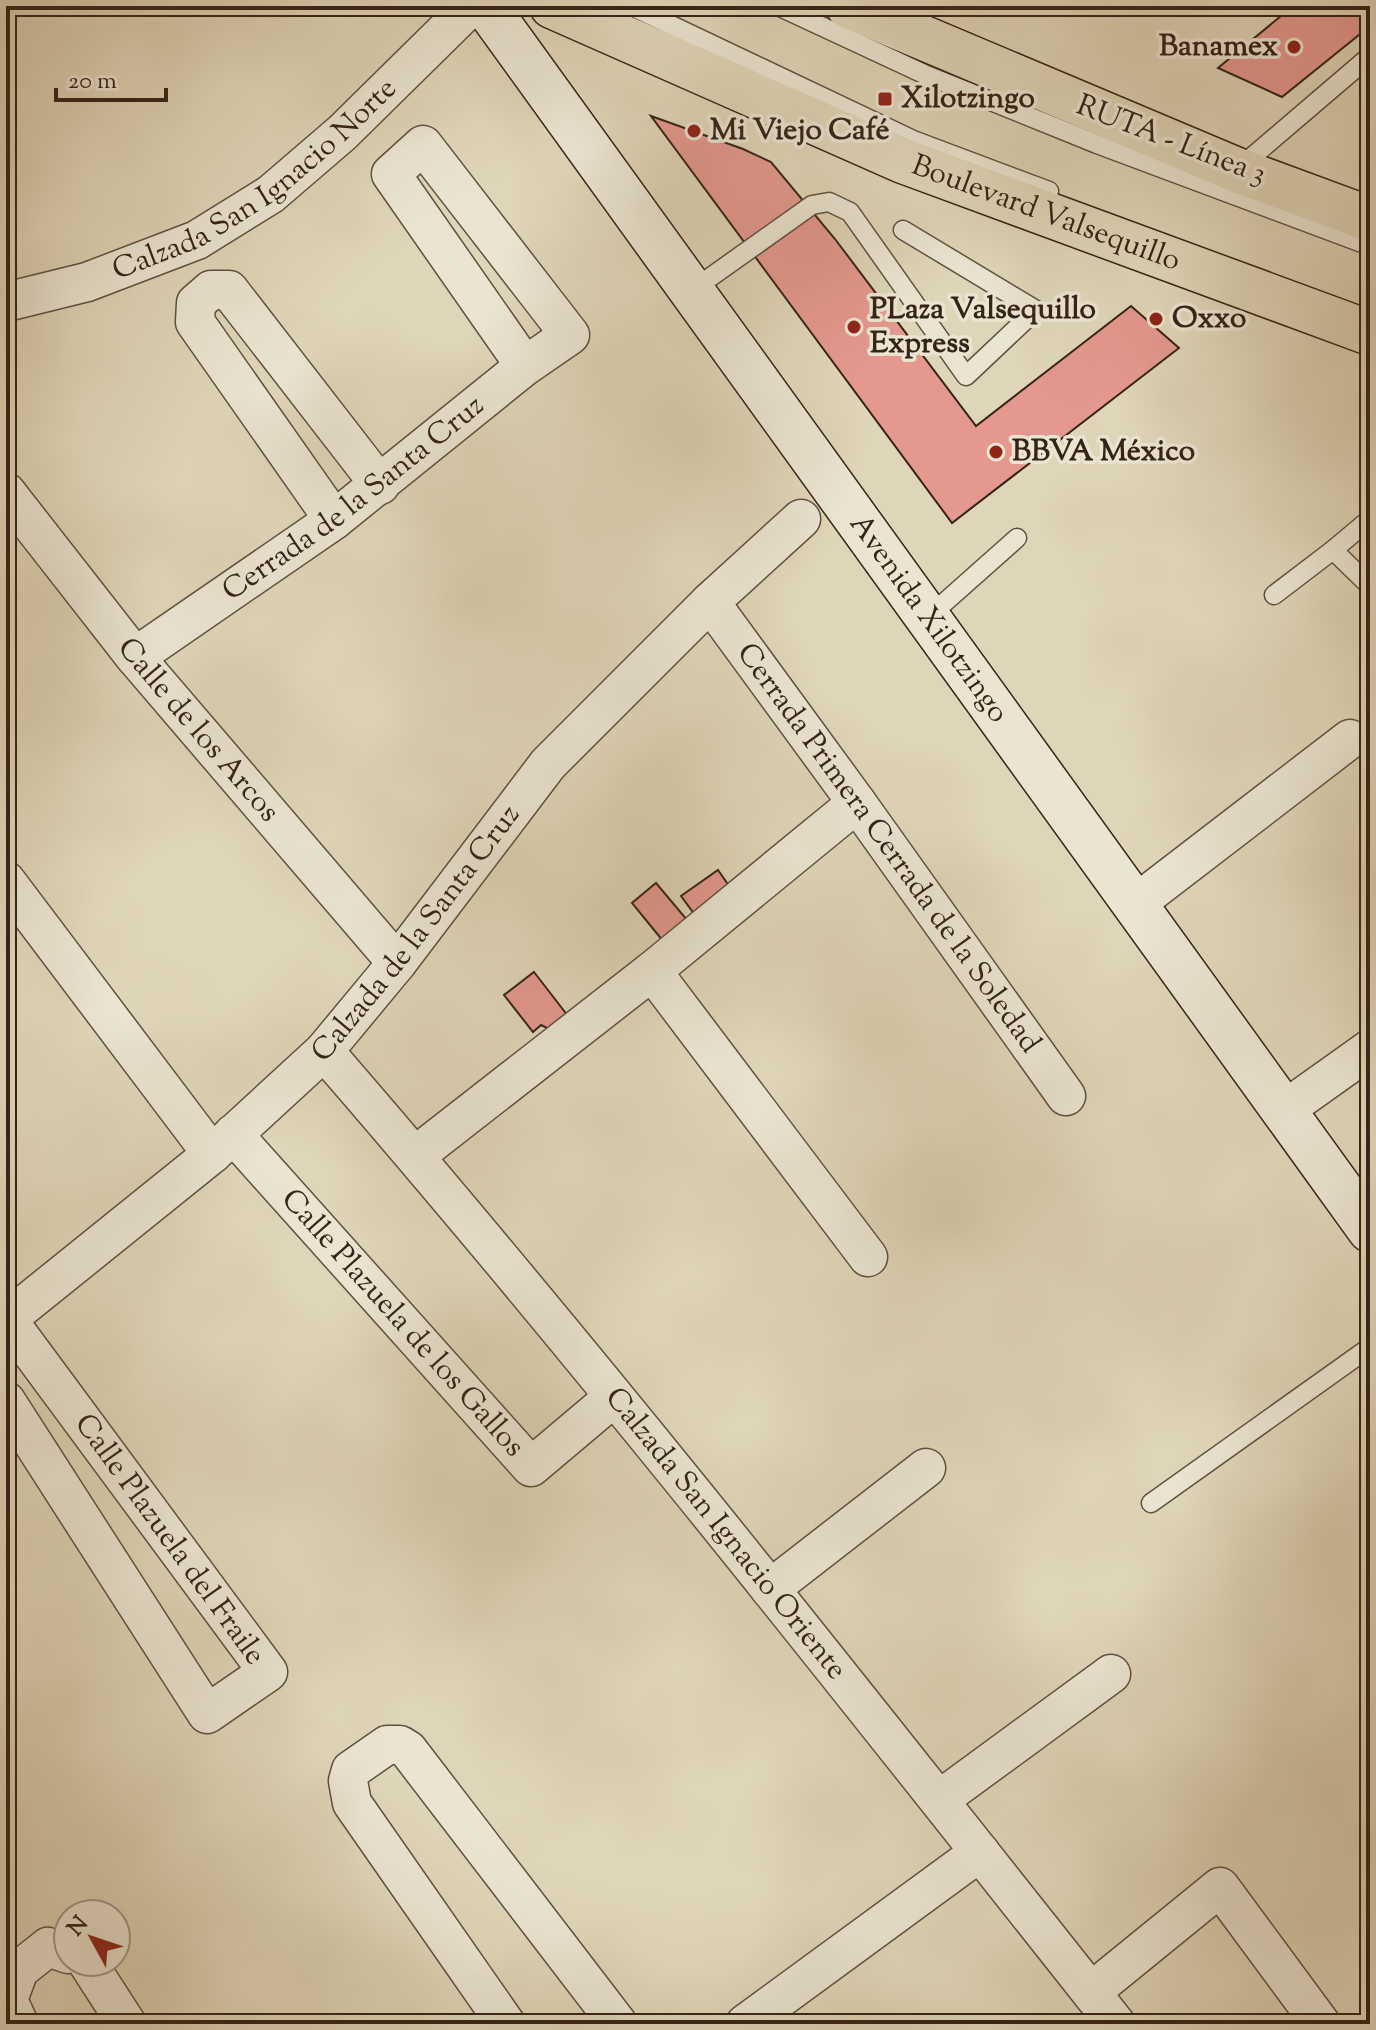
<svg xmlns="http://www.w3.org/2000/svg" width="1376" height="2030" font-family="'Sorts Mill Goudy',serif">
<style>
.building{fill:#e4988e;stroke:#362318;stroke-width:2}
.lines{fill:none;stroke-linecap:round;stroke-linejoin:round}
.lane-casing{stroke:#605040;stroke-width:21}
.street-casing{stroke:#605040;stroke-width:41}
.secondary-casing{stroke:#362318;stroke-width:47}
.primary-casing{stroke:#362318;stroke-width:47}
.lane{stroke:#eae4d1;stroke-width:18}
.street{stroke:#eae4d1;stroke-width:38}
.secondary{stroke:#eae4d1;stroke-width:44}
.primary{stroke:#dfd5b8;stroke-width:44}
.poi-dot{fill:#8f2418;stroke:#eae4d1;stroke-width:3}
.labels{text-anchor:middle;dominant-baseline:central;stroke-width:7;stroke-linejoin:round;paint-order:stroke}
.poi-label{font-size:30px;font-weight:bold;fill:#362318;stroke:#eae4d1;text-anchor:start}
.street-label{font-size:30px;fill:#362318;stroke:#eae4d1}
</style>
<rect width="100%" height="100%" fill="#dfd5b8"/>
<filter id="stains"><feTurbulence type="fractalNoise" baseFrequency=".0025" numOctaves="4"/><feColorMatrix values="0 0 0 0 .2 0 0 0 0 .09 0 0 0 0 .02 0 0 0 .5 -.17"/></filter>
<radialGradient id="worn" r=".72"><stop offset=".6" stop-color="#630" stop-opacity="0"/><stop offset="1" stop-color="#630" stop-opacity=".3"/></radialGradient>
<g class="building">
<polygon points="1293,6 1370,6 1370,26 1282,97 1218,68"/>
<polygon points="651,116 743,149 771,162 835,239 976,426 1131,306 1179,348 952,523"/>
<polygon points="718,870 734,893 698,919 681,896"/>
<polygon points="656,883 688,921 663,941 632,903"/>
<polygon points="534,972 568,1016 551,1030 541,1025 533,1032 504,995"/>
</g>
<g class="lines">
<defs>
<g id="lane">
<polyline points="631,6 913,140 1049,191"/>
<polyline points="778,6 924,74 1097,144 1370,246"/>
<polyline points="1239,168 1370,56"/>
<polyline points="691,291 812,205 829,202 850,212 966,376 1036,310 903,230"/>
<polyline points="1333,550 1370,519"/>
<polyline points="1274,595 1333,550 1370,586"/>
<polyline points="927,618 1017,538"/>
<polyline points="1151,1503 1370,1347"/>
</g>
<g id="street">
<path id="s1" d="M6 302 87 282 197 240 271 194 342 133 471 6"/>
<path id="s2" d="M6 492 135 657 397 963"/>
<polyline points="334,520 195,322 196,303 211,290 229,290 380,485"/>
<path id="s3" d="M710 602 857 803 1066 1096"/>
<path id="s4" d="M135 657 334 520 525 366 570 335 423 145 391 174 525 366"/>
<polyline points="6,881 212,1154"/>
<polyline points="1134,905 1350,739"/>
<polyline points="652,971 868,1257"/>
<path id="s5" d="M324 1051C598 1367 856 1696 1116 2024"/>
<polyline points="1283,1111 1370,1049"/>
<path id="s6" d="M233 1134 531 1467 614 1397"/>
<polyline points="415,1156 652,971 857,803"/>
<path id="s7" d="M6 1320 212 1154 324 1051 397 963 548 764 710 602 801 519"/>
<polyline points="6,1401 207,1714 268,1672 7,1319"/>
<polyline points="770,1589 926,1468"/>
<polyline points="939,1800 1111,1674"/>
<polyline points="87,1962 127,2024"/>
<polyline points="1091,1992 1220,1887 1321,2024"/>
<polyline points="19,2024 8,2000 19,1970 48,1947 68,1954"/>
<polyline points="506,2024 352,1803 348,1781 351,1770 387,1745 400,1745 408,1750 618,2024"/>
<polyline points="745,2024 980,1852"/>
</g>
<g id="secondary">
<path id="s8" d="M486 6 1370 1230"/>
</g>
<g id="primary">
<path id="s9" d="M552 6 903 161 1370 333"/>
<polyline points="848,6 1237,170 1370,219"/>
</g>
</defs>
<use href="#lane" class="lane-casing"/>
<use href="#street" class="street-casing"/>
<use href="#secondary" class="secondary-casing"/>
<use href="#primary" class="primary-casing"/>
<use href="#lane" class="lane"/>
<use href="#street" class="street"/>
<use href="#secondary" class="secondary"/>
<use href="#primary" class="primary"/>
</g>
<g class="poi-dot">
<circle cx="1294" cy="47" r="8"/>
<rect x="877" y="91" width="16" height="16" rx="4"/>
<circle cx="694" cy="131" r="8"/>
<circle cx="1156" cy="319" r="8"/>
<circle cx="854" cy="327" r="8"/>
<circle cx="996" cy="452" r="8"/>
</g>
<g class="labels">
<g class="poi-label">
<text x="1278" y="47" text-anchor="end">Banamex</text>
<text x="901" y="99">Xilotzingo</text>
<text x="710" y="131">Mi Viejo Café</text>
<text x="870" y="310">PLaza Valsequillo<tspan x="870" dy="34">Express</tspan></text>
<text x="1172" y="319">Oxxo</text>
<text x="1012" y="452">BBVA México</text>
</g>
<g class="street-label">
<text transform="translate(1171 141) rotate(21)">RUTA - Línea 3</text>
<text stroke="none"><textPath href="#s1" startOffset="282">Calzada San Ignacio Norte</textPath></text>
<text stroke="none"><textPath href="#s9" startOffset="536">Boulevard Valsequillo</textPath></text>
<text stroke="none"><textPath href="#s4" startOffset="270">Cerrada de la Santa Cruz</textPath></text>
<text stroke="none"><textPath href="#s8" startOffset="756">Avenida Xilotzingo</textPath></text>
<text stroke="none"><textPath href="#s2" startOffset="306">Calle de los Arcos</textPath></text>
<text stroke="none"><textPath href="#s3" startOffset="304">Cerrada Primera Cerrada de la Soledad</textPath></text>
<text stroke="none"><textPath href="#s7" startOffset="566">Calzada de la Santa Cruz</textPath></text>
<text stroke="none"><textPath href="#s6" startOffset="254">Calle Plazuela de los Gallos</textPath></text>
<text stroke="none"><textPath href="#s5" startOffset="628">Calzada San Ignacio Oriente</textPath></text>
<text transform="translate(169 1540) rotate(54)">Calle Plazuela del Fraile</text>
</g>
</g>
<rect width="1376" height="2030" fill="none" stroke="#dfd5b8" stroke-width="32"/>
<rect x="8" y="8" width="1360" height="2014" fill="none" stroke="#362318" stroke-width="4"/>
<rect x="16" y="16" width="1344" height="1998" fill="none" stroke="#362318" stroke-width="2"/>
<g transform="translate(92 1938) rotate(310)"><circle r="38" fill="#eae4d1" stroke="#a29787" stroke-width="2"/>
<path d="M0-6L14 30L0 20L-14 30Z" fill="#8f2418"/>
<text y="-12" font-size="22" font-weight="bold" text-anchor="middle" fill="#362318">N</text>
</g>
<path d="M56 88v12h110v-12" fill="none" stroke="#362318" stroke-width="4"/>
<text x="68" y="88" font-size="24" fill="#362318" stroke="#eae4d1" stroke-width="6" paint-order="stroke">20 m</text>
<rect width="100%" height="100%" filter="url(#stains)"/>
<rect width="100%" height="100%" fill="url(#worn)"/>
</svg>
